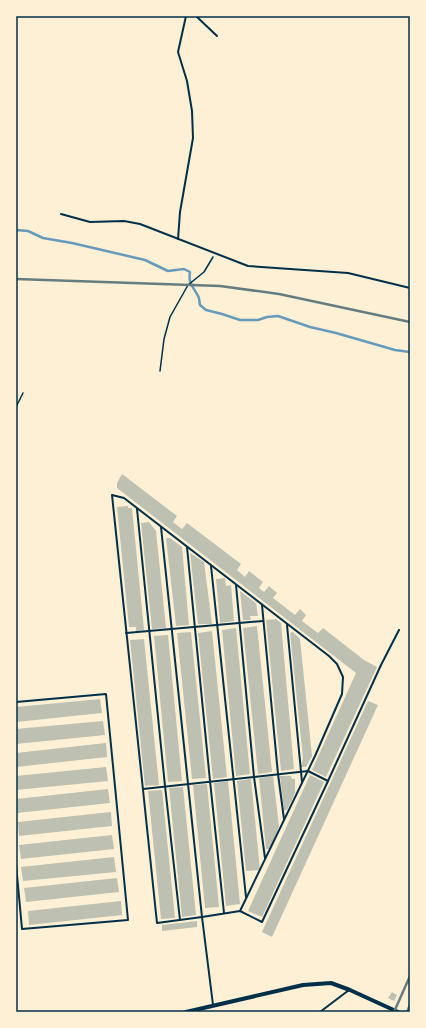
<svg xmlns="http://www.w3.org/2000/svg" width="426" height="1028" font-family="'IBM Plex Sans',sans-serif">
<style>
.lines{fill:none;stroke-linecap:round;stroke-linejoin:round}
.stream{stroke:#669bbc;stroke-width:2.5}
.building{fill:#bec0b2}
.path{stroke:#003049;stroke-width:1.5}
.service{stroke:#003049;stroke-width:2}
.minor{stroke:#003049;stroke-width:4}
.rail{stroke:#657d81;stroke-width:2.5}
.neatline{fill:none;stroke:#003049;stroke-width:1.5}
</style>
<rect width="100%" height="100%" fill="#fdf0d5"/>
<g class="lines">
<path class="stream" d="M16 230 28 231 43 238 72 243 145 260 168 271 184 269 190 272C188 284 193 286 198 296 200 298 199 302 200 305L206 310 222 314 240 320H258L267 317 278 316 310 327 336 333 395 350 410 352"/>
</g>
<g class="building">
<polygon points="122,474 177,516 173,522 182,529 187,523 241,564 237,570 245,577 249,571 263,582 259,588 264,592 269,586 277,593 273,598 295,615 300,609 306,615 302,621 318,633 323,628 364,660 377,667 326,777 312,770 356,673 117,488 117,483"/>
<polygon points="128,506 128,508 132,508 144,630 136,631 136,627 129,627 117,507"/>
<polygon points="149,522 156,531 166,628 152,629 141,523"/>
<polygon points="166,538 170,538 182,547 189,625 176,626"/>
<polygon points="190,553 204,562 212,624 198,624"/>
<polygon points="225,578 226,586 231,585 234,621 220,623 216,579"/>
<polygon points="240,591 256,603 258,616 250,616 251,620 243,620"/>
<polygon points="276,619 281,623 294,769 281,771 266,620"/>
<polygon points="257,626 272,772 258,774 243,628"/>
<polygon points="236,628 250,774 236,776 222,630"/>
<polygon points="212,631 227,777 213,779 198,633"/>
<polygon points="191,632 206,778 192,779 177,633"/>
<polygon points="293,632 300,639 312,756 306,767 301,767 303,758 290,633"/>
<polygon points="168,635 182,781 168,782 154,636"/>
<polygon points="144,639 159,785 145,786 130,640"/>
<polygon points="100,699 102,713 16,722 16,707"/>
<polygon points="368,701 378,705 272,937 262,932"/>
<polygon points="103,721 105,735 16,744 16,729"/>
<polygon points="106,743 107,757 16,767 16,753"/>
<polygon points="106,767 108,781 16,790 16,776"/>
<polygon points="310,775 324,782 262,917 248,911"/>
<polygon points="273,776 279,826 271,849 266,849 259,778"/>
<polygon points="280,776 291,776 292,779 295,779 295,793 287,810 284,810"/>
<polygon points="251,779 260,870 246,871 237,781"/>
<polygon points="228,781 240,904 226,906 214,783"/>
<polygon points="207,784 219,907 205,908 193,785"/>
<polygon points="183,787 196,915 182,917 169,788"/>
<polygon points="108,789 110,803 17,813 16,799"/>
<polygon points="162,790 175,918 161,919 148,791"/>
<polygon points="111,812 112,826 19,836 18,822"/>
<polygon points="112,835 114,849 21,859 19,845"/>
<polygon points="114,857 116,872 23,881 21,867"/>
<polygon points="117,878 119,892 26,902 24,888"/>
<polygon points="121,901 122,915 29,925 28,911"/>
<polygon points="197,921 197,927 162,931 162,925"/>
<polygon points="392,992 397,995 394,1001 388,998"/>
</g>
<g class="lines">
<g class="path">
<polyline points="160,371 164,339 170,317 188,285 204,272 213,257"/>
<polyline points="16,407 23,393"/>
</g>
<g class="service">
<polyline points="196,16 217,36"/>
<polyline points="61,214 90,222 124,221 140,224 248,266 348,273 410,288"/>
<polyline points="178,239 180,212 193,138 192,111 187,81 178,52 186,16"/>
<polyline points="137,509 165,786 180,920"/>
<polyline points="161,527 202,917 213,1005"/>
<polyline points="187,547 210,781 224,913"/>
<polyline points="211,566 246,897"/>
<polyline points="236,585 254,777 265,858"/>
<polyline points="262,605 278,774 284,819"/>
<polyline points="287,625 302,782"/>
<polyline points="126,633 263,621"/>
<polyline points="16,702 106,694 128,920 22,929 16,864"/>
<polyline points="143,789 308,771 328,781"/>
<polyline points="240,911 315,756 342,694 343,677 337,664 329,656 124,498 112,495 157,923 202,917 240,911 262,922 328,781 381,665 399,630"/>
<polyline points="320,1012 349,990"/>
</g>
<polyline class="minor" points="186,1012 303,985 331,983 350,990 398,1012"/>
<g class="rail">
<polyline points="16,279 220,286 279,294 410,322"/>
<polyline points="394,1012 410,976"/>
<polyline points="407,1012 410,1005"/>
</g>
</g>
<rect width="426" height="1028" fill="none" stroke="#fdf0d5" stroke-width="34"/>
<rect x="17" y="17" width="392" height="994" class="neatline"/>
</svg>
